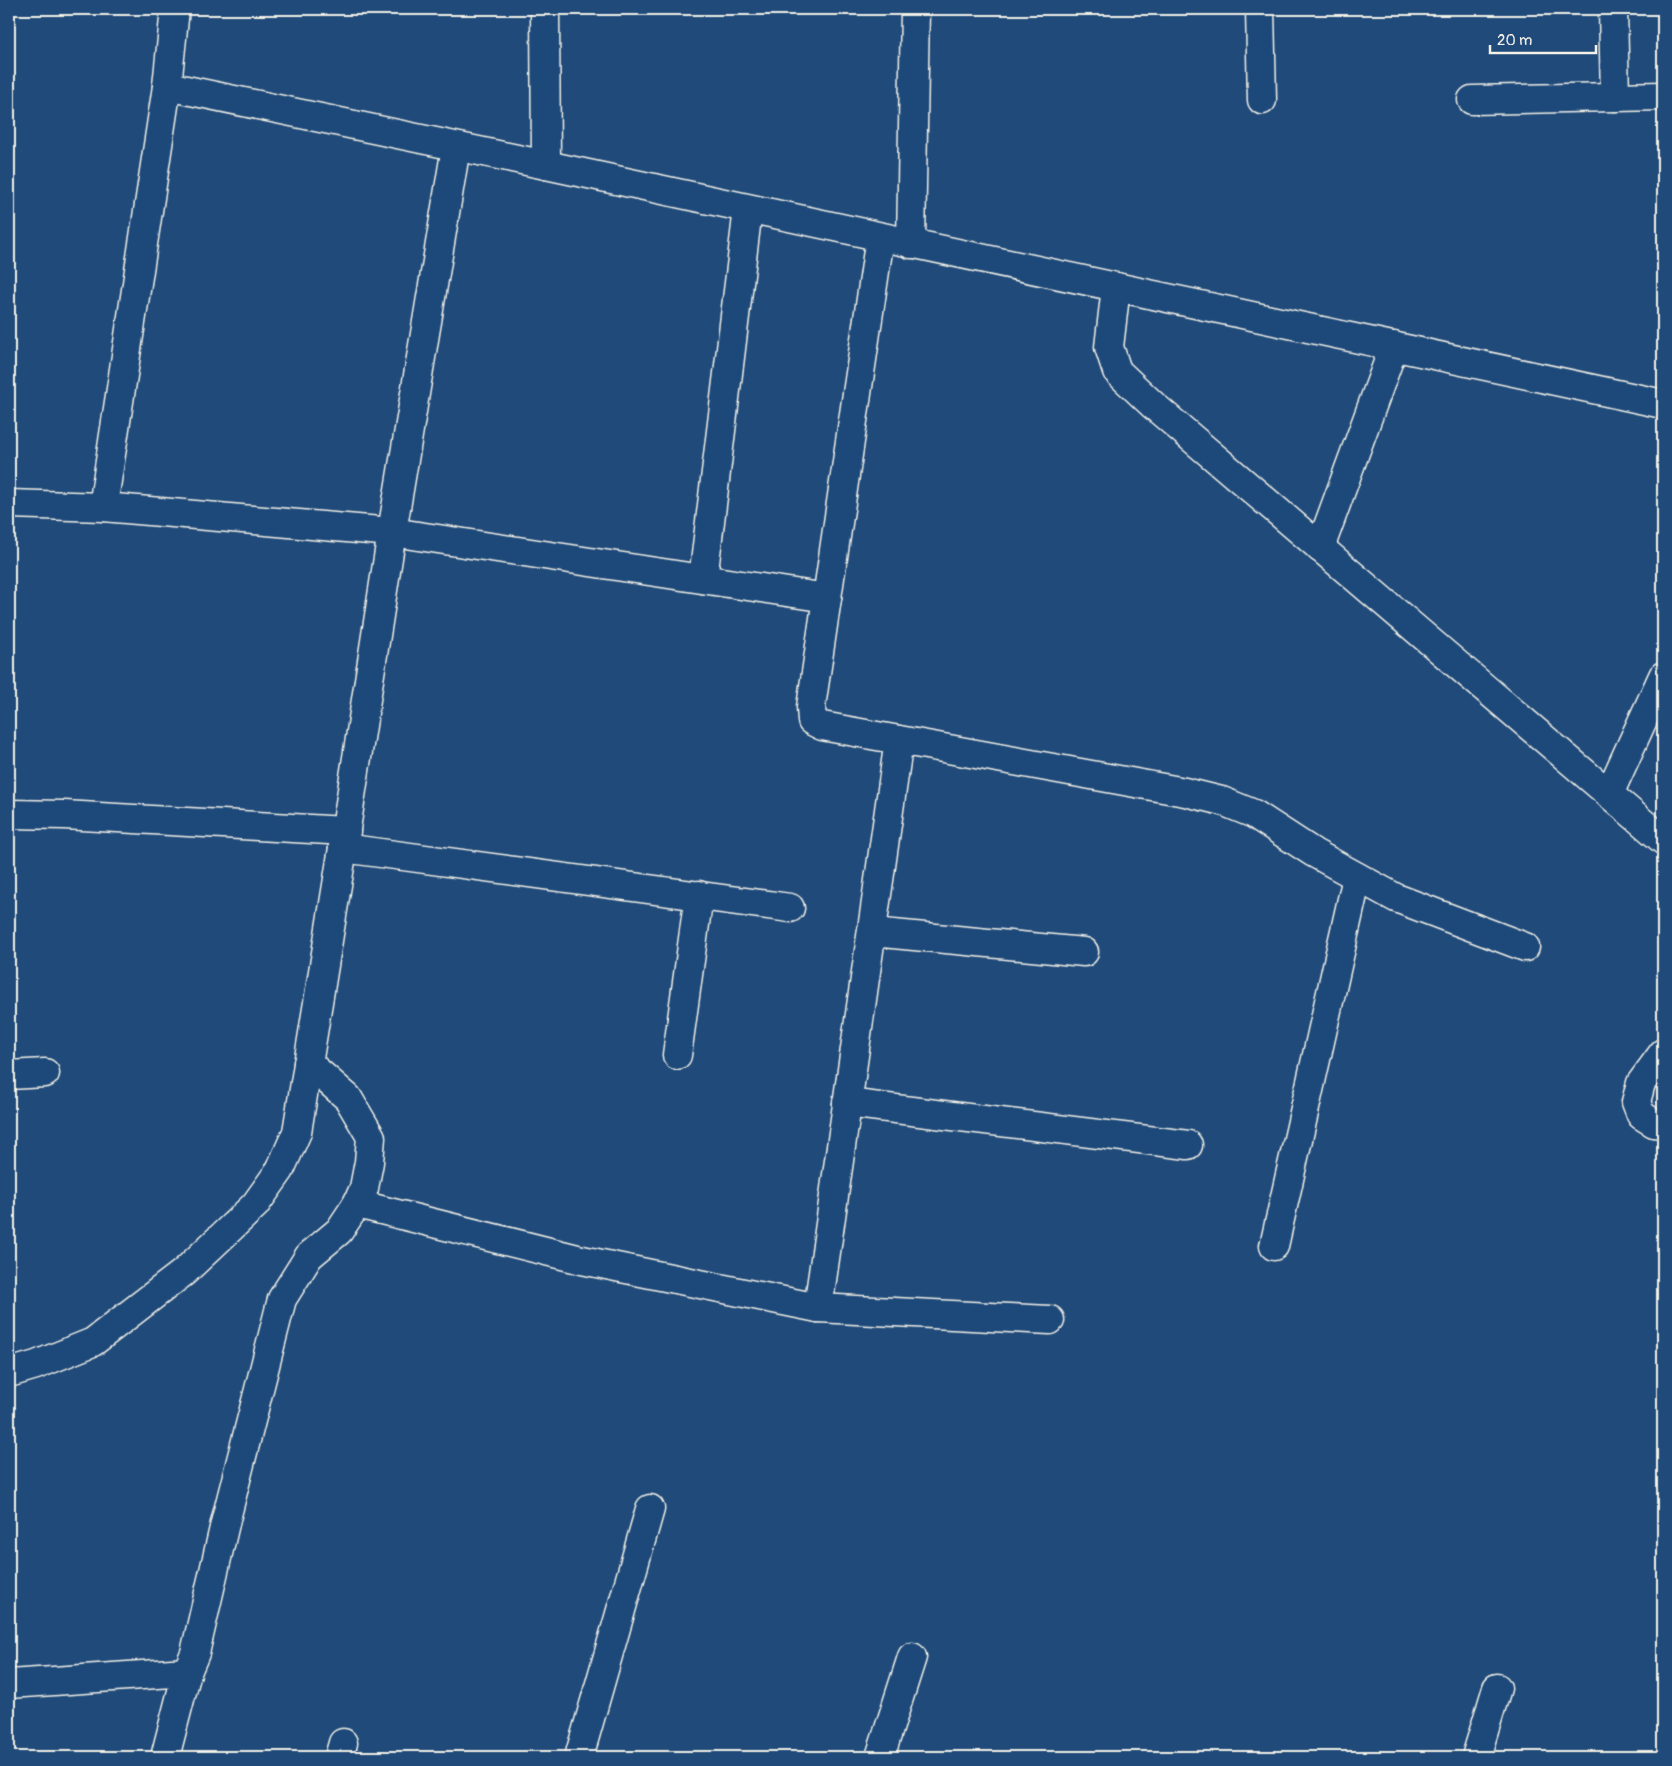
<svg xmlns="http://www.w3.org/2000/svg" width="1672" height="1766" font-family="Pangolin,sans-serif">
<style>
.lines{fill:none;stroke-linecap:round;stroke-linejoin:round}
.minor-casing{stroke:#f4f1e8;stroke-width:31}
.minor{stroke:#1f4a7a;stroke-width:28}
</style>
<rect width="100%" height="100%" fill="#1f4a7a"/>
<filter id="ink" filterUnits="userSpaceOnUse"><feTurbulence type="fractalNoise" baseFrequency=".02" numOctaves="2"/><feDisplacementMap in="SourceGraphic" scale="10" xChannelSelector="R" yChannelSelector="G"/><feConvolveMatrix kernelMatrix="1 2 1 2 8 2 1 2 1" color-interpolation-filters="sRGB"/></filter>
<g filter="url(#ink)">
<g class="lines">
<defs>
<g id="minor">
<polyline points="545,9 546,165"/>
<polyline points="1260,9 1262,100"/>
<polyline points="1613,9 1615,97"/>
<polyline points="167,86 546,165 1663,404"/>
<polyline points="1472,100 1663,96"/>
<polyline points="880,237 811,707 812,721 822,726 1185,792 1222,801 1254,814 1314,853 1396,898 1525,947"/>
<polyline points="911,244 915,9"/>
<polyline points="1116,287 1109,347 1117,371 1153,405 1663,840"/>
<polyline points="9,504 103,507 392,532 827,598"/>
<polyline points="103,507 167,86 175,9"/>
<polyline points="1320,548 1394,346"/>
<polyline points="703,579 748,209"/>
<polyline points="1609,794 1663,676"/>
<polyline points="9,814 64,815 346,831"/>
<polyline points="343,848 790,908"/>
<polyline points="872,932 1084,952"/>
<polyline points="1663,1053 1641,1083 1636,1102 1641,1115 1654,1123 1663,1124"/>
<polyline points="677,1055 699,895"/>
<polyline points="9,1075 45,1073"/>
<polyline points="847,1103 1188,1145"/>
<polyline points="357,1204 582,1260 818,1308 1050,1320"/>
<polyline points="1274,1246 1357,877"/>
<polyline points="818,1308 899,740"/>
<polyline points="9,1373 36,1365 93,1342 184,1272 255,1205 280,1170 297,1132 343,848 392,532 456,147"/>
<polyline points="9,1684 187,1672"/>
<polyline points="165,1757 187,1672 195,1653 226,1519 282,1299 309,1256 339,1231 357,1204 364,1188 369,1162 371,1137 348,1098 308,1063"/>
<polyline points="339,1757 343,1743"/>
<polyline points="579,1757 650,1509"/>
<polyline points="880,1757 912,1657"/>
<polyline points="1476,1757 1497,1688"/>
</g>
</defs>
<use href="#minor" class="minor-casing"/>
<use href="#minor" class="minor"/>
</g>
</g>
<rect width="1672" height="1766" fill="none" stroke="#1f4a7a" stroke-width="30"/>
<rect x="15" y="15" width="1642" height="1736" fill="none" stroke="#f4f1e8" stroke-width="2" filter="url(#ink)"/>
<path d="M1490 45v8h106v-8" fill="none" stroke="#f4f1e8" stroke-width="2.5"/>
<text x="1497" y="45" font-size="15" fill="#f4f1e8" stroke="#1f4a7a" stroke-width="4" paint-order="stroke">20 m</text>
</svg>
